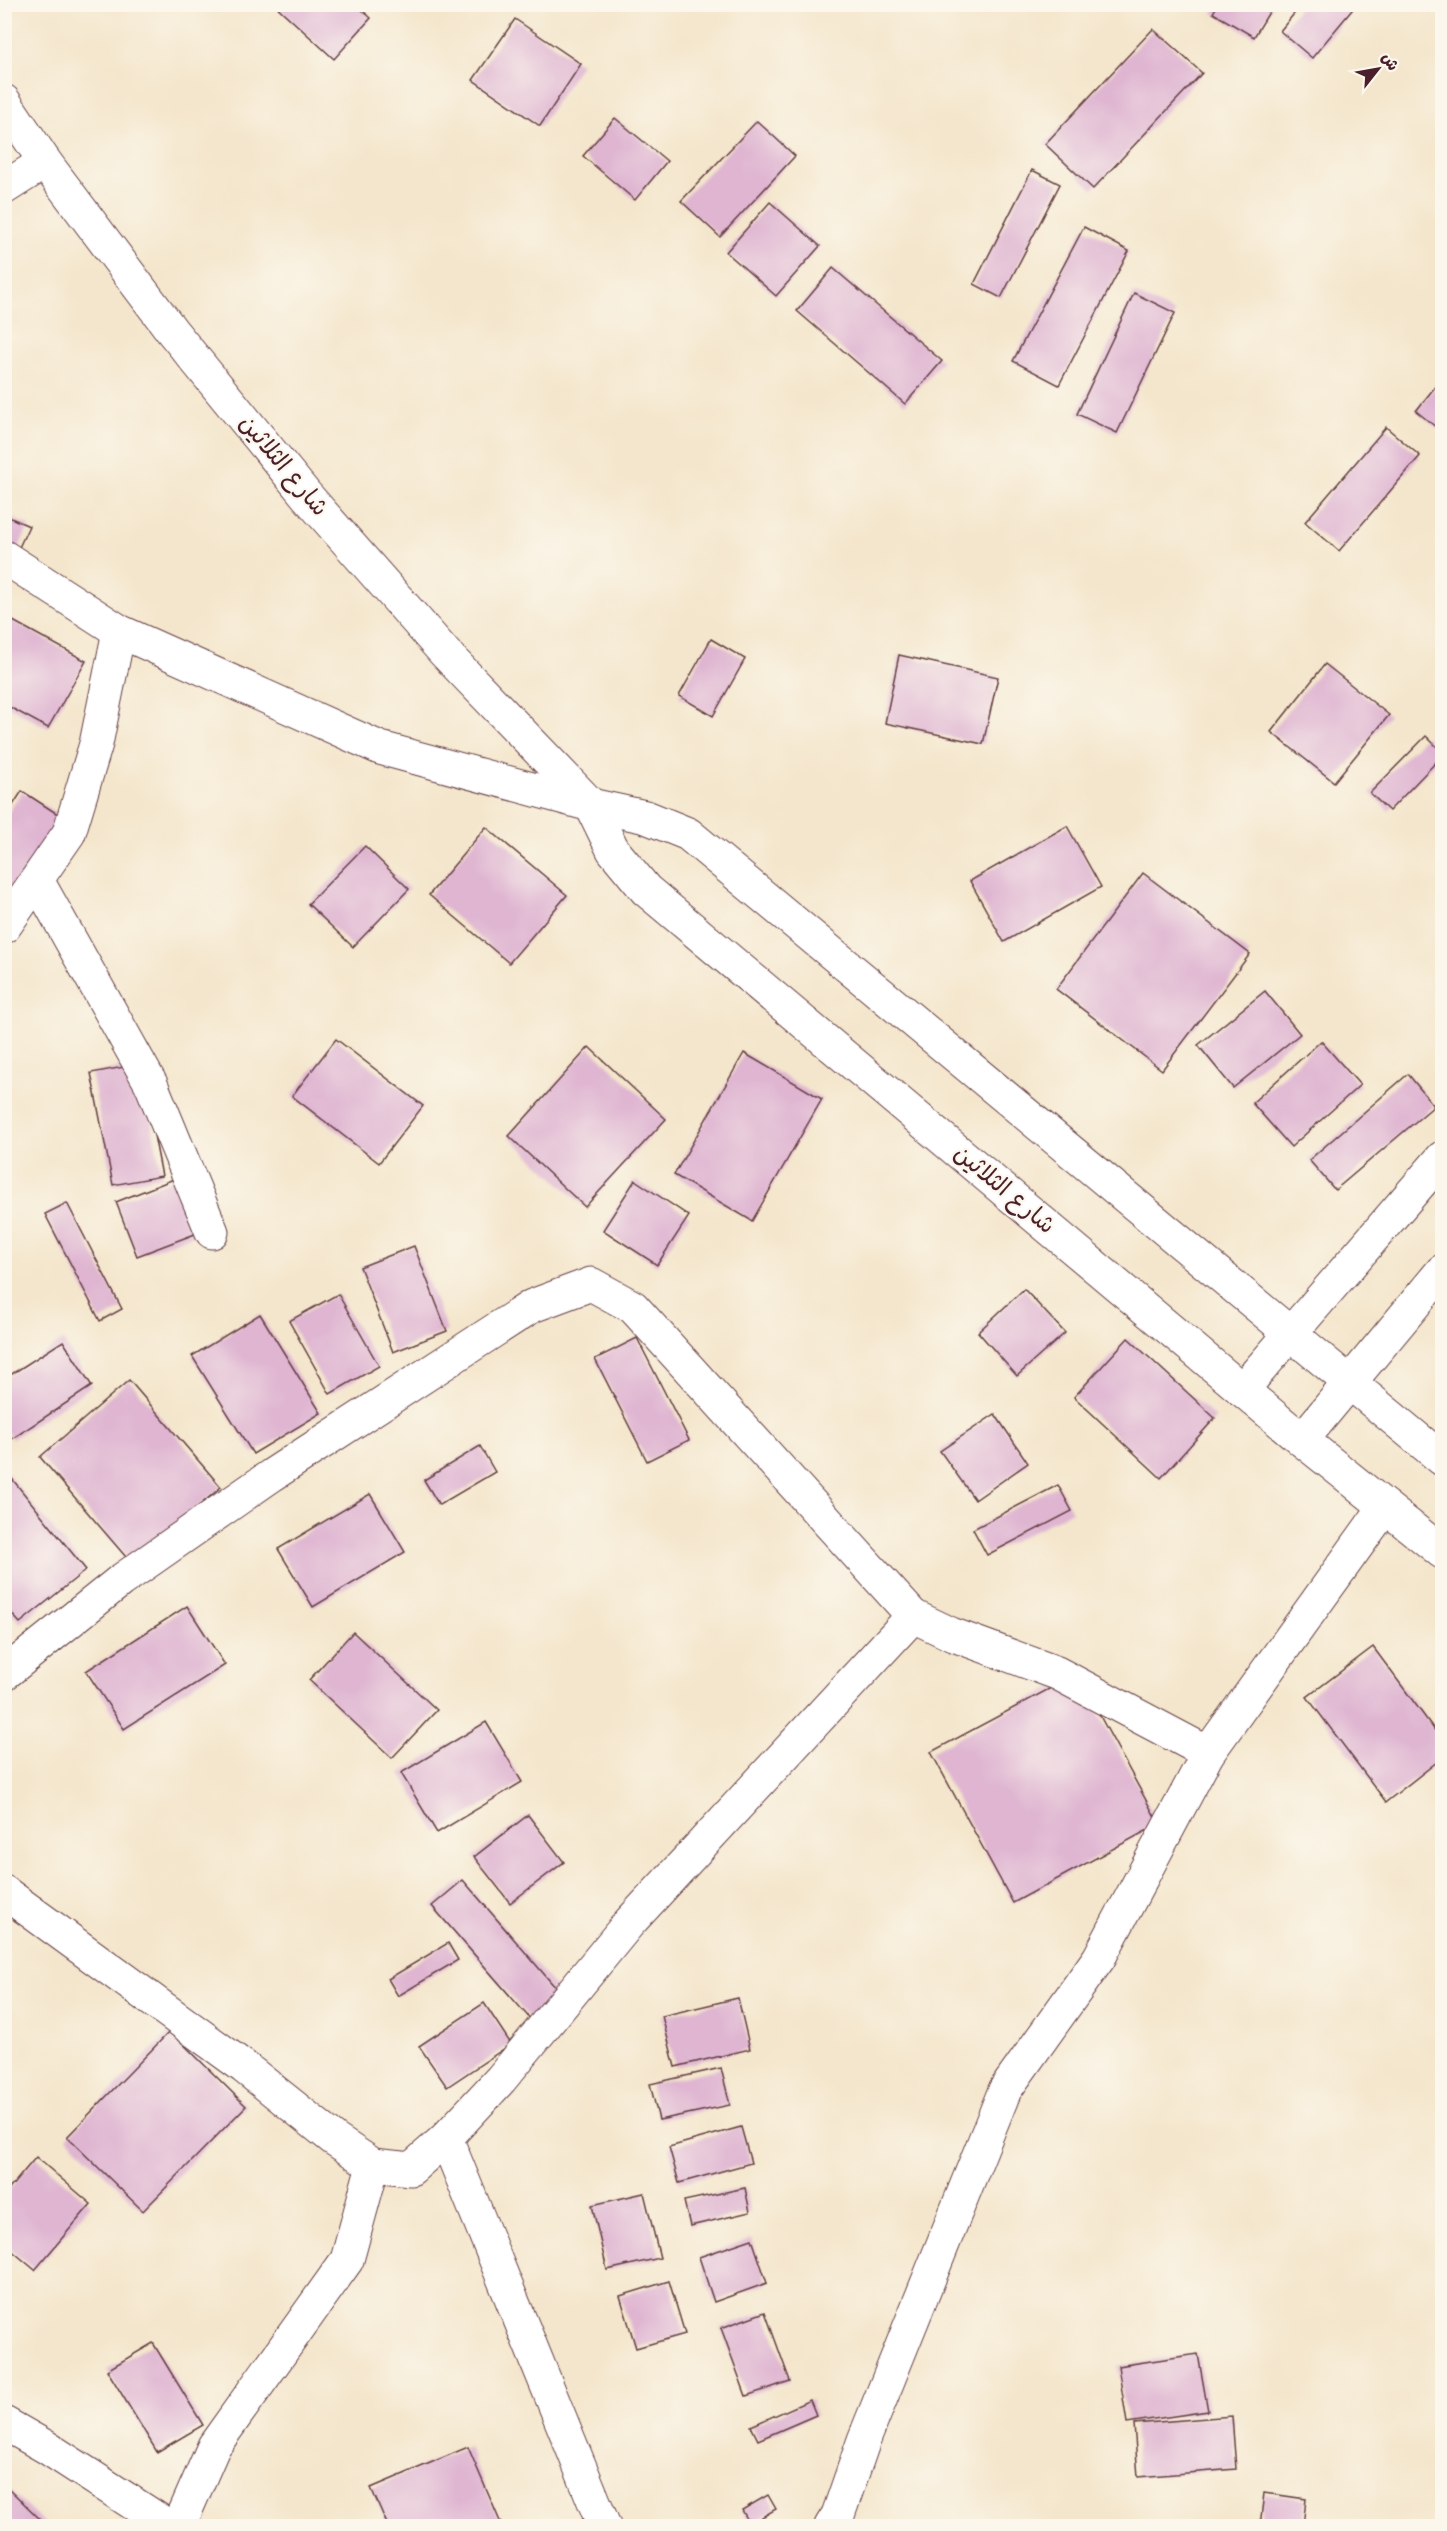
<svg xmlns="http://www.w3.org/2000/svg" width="1447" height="2531" font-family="Mynerve,'Playpen Sans Arabic',sans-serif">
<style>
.building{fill:#dfb5d1}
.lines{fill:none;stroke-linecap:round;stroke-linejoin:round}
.street-casing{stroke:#643d43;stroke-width:35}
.secondary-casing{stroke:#643d43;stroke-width:35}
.street{stroke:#fff;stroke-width:33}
.secondary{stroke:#fff;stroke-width:33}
.labels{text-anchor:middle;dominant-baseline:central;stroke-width:4.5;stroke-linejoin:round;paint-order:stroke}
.street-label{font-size:24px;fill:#4a1f2b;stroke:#fbf7ec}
</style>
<rect width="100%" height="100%" fill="#fbf7ec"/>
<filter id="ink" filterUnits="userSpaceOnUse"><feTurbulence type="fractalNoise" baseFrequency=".0167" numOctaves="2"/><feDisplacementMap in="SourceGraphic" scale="12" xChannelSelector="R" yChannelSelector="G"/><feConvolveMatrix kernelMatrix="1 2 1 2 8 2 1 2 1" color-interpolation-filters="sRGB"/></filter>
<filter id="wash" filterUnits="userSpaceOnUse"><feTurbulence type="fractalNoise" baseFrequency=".008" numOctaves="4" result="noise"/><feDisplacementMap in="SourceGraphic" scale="24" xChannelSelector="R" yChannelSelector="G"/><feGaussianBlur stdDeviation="1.35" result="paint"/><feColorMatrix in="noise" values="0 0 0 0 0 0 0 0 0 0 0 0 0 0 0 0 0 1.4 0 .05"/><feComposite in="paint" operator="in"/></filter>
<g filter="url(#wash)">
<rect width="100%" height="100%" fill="#f4e6cc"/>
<g id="blocks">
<g class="building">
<polygon points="274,4 355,4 371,18 334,59"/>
<polygon points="1218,4 1274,4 1254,37 1213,13"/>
<polygon points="1302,4 1357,4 1312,58 1280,31"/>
<polygon points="515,19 581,64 540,126 473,80"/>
<polygon points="1153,29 1202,73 1093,189 1045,144"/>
<polygon points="615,118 667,161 635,200 583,156"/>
<polygon points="757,121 795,156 720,237 681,201"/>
<polygon points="1032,170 1060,184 1001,298 974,284"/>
<polygon points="770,202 820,246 776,296 726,252"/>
<polygon points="1084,227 1129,251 1059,385 1013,361"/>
<polygon points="833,268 942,361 905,404 797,311"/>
<polygon points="1134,293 1175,313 1117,433 1077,414"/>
<polygon points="1442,378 1442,432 1416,411"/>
<polygon points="1386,427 1420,456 1339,551 1305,522"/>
<polygon points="4,515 29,526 15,556 4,550"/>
<polygon points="4,616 86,661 48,728 4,704"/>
<polygon points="711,639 745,659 713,716 679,696"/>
<polygon points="899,655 998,677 983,744 885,723"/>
<polygon points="1325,664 1389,715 1334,782 1271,732"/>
<polygon points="1426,736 1442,752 1442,756 1389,811 1370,793"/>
<polygon points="22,791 76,826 4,929 4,819"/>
<polygon points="1067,826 1101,887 1004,942 970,881"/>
<polygon points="486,827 567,895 509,963 429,895"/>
<polygon points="365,846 409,889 353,947 308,904"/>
<polygon points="1143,873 1250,954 1162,1070 1056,989"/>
<polygon points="1265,991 1300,1034 1233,1088 1198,1045"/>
<polygon points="336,1039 423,1106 379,1163 292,1096"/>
<polygon points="1321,1041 1360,1085 1291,1147 1252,1103"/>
<polygon points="589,1047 666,1119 585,1207 509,1136"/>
<polygon points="744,1053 822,1099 752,1221 674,1175"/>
<polygon points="140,1064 162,1176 113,1185 91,1073"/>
<polygon points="1408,1074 1434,1106 1335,1190 1309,1160"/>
<polygon points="194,1171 216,1226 137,1256 116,1202"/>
<polygon points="635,1180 689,1216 657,1265 603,1230"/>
<polygon points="67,1203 122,1309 100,1321 45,1214"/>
<polygon points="414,1246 447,1331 393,1352 360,1267"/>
<polygon points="1024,1289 1065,1333 1017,1376 978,1332"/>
<polygon points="338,1294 379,1366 330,1394 289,1321"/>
<polygon points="260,1314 321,1413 253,1454 192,1356"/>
<polygon points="637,1338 689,1440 647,1461 595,1359"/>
<polygon points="1128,1338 1215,1418 1161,1478 1074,1397"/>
<polygon points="63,1341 92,1386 12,1439 4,1427 4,1379"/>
<polygon points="129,1380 221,1487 132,1564 40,1457"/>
<polygon points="995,1414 1028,1463 975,1500 940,1451"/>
<polygon points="480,1446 495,1472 439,1505 424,1480"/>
<polygon points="4,1469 86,1570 20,1623 4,1605"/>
<polygon points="1058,1485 1072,1511 987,1555 973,1529"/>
<polygon points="370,1494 405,1552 313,1607 278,1549"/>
<polygon points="187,1606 225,1665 124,1729 86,1671"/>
<polygon points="353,1632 437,1710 392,1758 309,1680"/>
<polygon points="1373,1647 1442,1740 1442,1758 1386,1802 1307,1697"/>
<polygon points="1077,1674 1159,1824 1013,1903 931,1752"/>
<polygon points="486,1722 522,1782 437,1833 401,1773"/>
<polygon points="528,1815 564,1862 510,1903 474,1857"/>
<polygon points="463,1880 562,1995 532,2021 432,1906"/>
<polygon points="448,1943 458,1960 398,1996 388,1979"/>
<polygon points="738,1998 750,2049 675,2067 662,2016"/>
<polygon points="484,2003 511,2044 447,2087 419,2046"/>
<polygon points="170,2031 246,2106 143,2211 67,2137"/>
<polygon points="721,2068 730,2105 659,2120 650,2084"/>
<polygon points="741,2127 751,2163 679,2183 669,2147"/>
<polygon points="36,2157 91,2204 35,2270 4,2244 4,2195"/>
<polygon points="745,2188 750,2212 690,2226 684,2201"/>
<polygon points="644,2193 660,2258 607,2270 592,2205"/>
<polygon points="752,2239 767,2283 714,2302 699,2257"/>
<polygon points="669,2281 685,2334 636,2348 620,2296"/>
<polygon points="765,2312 790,2381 746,2396 721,2328"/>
<polygon points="153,2343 203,2425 157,2452 107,2370"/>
<polygon points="1198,2354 1208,2411 1127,2423 1118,2366"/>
<polygon points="810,2400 816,2415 758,2440 751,2426"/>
<polygon points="1232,2416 1236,2469 1138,2477 1134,2424"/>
<polygon points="468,2447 502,2526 388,2526 371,2488"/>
<polygon points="4,2484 45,2524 43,2526 4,2526"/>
<polygon points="1264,2493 1306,2499 1303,2526 1260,2526"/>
<polygon points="768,2495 776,2509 750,2524 742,2510"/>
</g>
</g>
</g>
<g filter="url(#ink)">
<use href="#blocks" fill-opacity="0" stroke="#643d43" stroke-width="1.5"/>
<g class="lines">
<defs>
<g id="street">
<polyline points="4,188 45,162"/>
<polyline points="4,557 119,631 380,748 591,805"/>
<polyline points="37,880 151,1084 212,1232"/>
<polyline points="4,927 69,833 96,744 119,631"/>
<polyline points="4,1674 120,1581 272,1475 532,1306 591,1284 633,1307 913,1616"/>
<polyline points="4,1892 244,2067 334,2139 373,2165 411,2169 446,2138 501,2079 629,1923 913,1616 951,1634 1057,1673 1208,1753"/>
<polyline points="446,2138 604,2526"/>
<polyline points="4,2423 46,2447 168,2526"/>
<polyline points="179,2526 214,2446 347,2260 373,2165"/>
<polyline points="831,2526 838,2515 864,2440 1005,2090 1099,1958 1208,1753 1385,1507"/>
</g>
<g id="secondary">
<polyline points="4,101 45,162 172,331 306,495 445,653 591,805 613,850 646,890 1302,1440 1442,1552"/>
<polyline points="591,805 646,817 688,834 1442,1459"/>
<polyline points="1242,1390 1442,1158"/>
<polyline points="1302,1440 1442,1271"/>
</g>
</defs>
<use href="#street" class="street-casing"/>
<use href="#secondary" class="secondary-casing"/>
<use href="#street" class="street"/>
<use href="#secondary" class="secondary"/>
</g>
</g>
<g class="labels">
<g class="street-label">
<text transform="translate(283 466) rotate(50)">شارع الثلاثين</text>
<text transform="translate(1004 1190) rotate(40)">شارع الثلاثين</text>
</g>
</g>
<rect width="1447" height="2531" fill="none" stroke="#fbf7ec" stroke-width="24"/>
<g transform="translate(1378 69) rotate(59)" stroke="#fbf7ec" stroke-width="4.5" paint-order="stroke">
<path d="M0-4.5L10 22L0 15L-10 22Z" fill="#4a1f2b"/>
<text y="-9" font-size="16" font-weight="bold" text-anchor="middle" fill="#4a1f2b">ش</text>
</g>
</svg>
